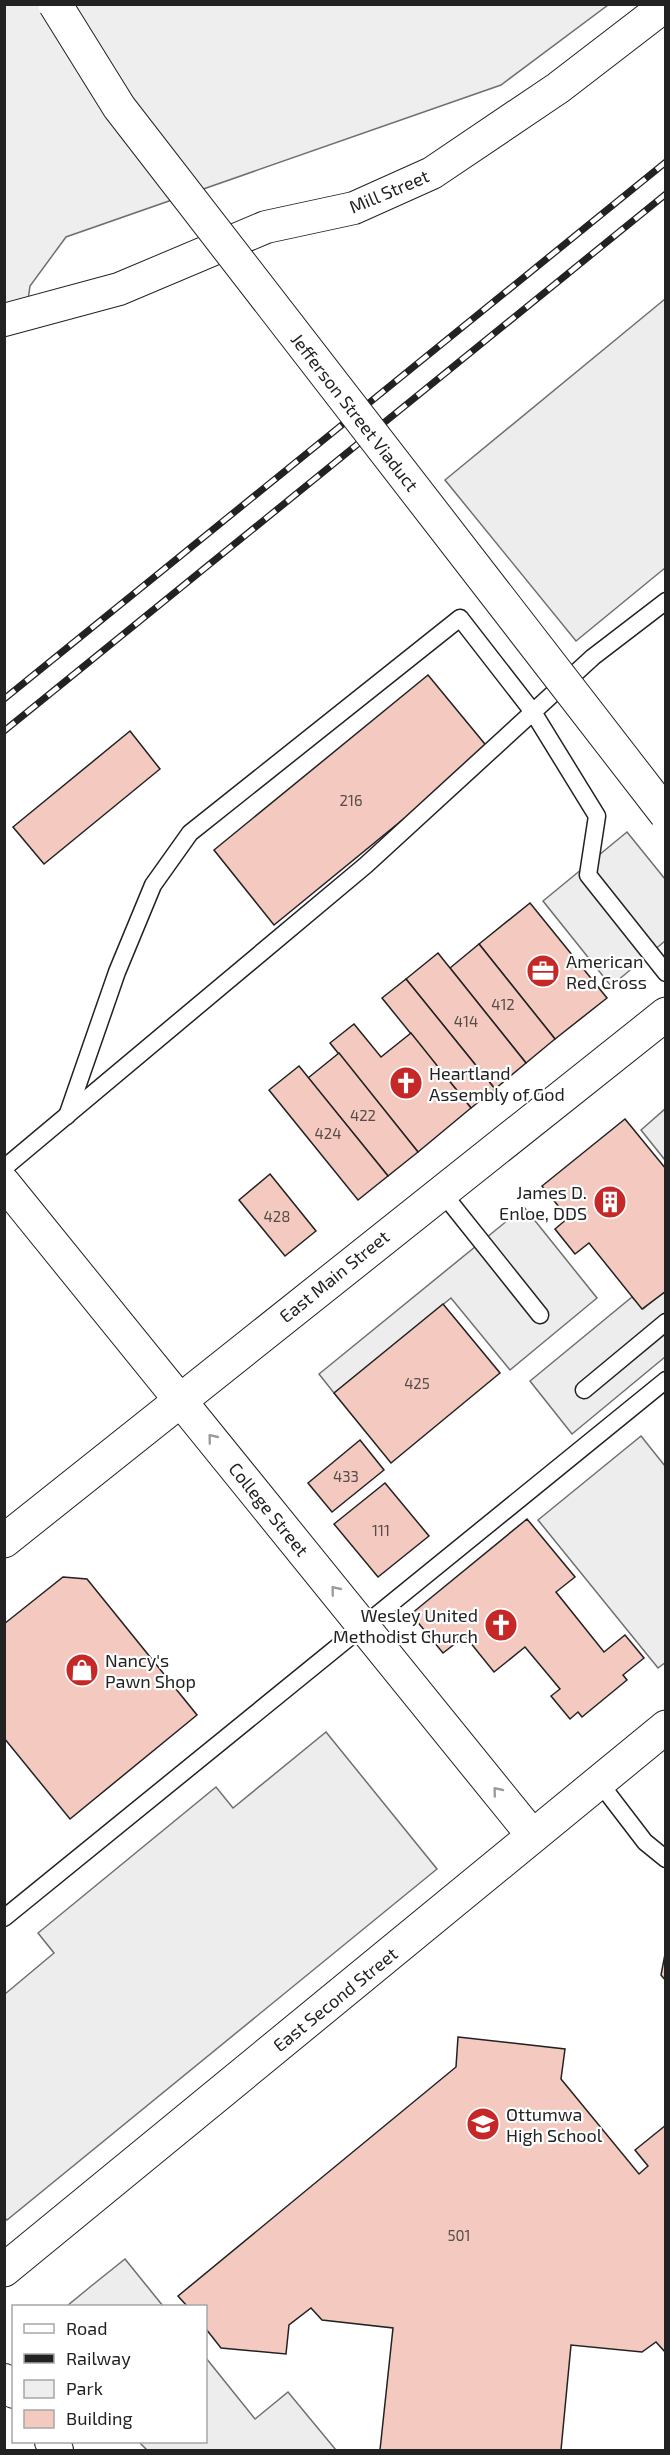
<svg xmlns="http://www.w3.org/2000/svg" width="670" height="2455" font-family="'Exo 2',sans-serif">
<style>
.green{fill:#eee;stroke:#6f6f6f;stroke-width:1.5}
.parking{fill:#ededed;stroke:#6f6f6f;stroke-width:1.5}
.building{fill:#f3c9c0;stroke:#222;stroke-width:1.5}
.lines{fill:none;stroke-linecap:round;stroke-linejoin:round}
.service-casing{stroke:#222;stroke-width:19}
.minor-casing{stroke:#222;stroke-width:34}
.tertiary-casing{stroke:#222;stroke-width:35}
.secondary-casing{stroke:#222;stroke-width:35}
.service{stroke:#fff;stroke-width:16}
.minor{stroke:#fff;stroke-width:32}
.tertiary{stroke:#fff;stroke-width:33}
.secondary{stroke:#fff;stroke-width:33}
.rail-casing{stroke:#222;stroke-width:7}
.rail{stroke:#fff;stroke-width:4.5;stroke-dasharray:14;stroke-linecap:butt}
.secondary-bridge-casing{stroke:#222;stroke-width:35;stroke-linecap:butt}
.secondary-bridge{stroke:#fff;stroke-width:33}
.oneway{stroke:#9c9c9c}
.labels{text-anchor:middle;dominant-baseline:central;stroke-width:4.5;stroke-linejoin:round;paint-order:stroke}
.number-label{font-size:15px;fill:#564c4a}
.street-label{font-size:18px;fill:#222;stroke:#fff}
.poi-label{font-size:18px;fill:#222;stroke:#fff;text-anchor:start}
</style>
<rect width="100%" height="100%" fill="#fff"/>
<polygon class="green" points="5,5 608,5 501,85 66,237 30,286 26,314 5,320"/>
<g class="parking">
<polygon points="665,299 665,568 576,641 445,480"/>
<polygon points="627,832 665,879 665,941 611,986 543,901"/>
<polygon points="665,1109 665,1160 641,1130"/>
<polygon points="524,1207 597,1298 510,1370 451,1298 334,1393 319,1374"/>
<polygon points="665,1291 665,1357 572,1434 530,1381 632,1297 643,1309"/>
<polygon points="641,1436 665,1466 666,1662 658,1668 538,1520"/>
<polygon points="326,1732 437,1869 7,2220 4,2217 5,1994 54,1953 38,1933 216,1787 233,1808"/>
<polygon points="125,2259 163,2306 67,2306 90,2287"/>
<polygon points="206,2358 255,2419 288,2392 336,2450 147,2450 139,2442 206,2442"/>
</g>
<g class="building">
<polygon points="428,675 489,749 274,925 214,850"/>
<polygon points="130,731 160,769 44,864 13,827"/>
<polygon points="530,903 607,998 555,1039 479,944"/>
<polygon points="479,944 555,1039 526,1063 450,968"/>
<polygon points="438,953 526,1063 495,1089 406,979"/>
<polygon points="406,979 495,1089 471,1108 382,998"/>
<polygon points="354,1024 381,1057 411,1033 471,1108 418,1152 330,1043"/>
<polygon points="339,1053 418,1152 388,1176 308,1078"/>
<polygon points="299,1066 388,1176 358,1200 269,1090"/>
<polygon points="625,1119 666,1169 666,1291 642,1309 589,1243 575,1254 555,1229 568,1218 542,1186"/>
<polygon points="270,1174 316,1231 285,1256 239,1200"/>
<polygon points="443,1304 500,1373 391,1463 334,1393"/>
<polygon points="360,1440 384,1470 332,1512 308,1483"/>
<polygon points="385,1483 429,1536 378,1577 334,1524"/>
<polygon points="527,1519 575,1577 556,1592 604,1652 625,1635 644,1658 623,1675 627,1680 582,1717 578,1712 570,1719 551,1696 560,1689 525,1647 494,1672 465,1636 443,1653 411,1614"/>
<polygon points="63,1577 87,1579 197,1715 70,1819 4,1738 4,1624"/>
<polygon points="666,1949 666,1981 661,1975"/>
<polygon points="458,2037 565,2049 561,2079 639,2174 648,2166 635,2150 666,2125 666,2353 656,2342 642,2352 571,2345 561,2450 380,2450 393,2328 322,2320 311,2308 289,2325 286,2354 221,2348 206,2329 206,2306 187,2306 178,2296 456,2067"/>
</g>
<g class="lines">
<defs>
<g id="service">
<polyline points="67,1116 117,972 153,885 190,833 460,618 533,712 597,816 588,875 666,973"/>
<polyline points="4,1168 366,865 593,657 666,601"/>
<polyline points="441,1191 540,1315"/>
<polyline points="584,1390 666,1322"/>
<polyline points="599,1782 645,1842 666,1859"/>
<polyline points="4,1918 666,1380"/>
</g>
<g id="minor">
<polyline points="4,320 119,289 266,227 354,208 432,173 558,88 666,5"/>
<polyline points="4,1183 533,1836"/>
<polyline points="4,2380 14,2392"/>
<polyline points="51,2442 57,2450"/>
</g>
<polyline id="tertiary" points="4,2270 666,1727"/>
<polyline id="secondary" points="4,1541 666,1014"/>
</defs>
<use href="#service" class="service-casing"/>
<use href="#minor" class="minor-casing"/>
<use href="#tertiary" class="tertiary-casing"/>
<use href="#secondary" class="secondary-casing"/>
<use href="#service" class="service"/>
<use href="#minor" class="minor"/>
<use href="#tertiary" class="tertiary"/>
<use href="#secondary" class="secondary"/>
<defs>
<g id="rail">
<polyline points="4,699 666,162"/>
<polyline points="4,731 666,194"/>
</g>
</defs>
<use href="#rail" class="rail-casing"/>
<use href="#rail" class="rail"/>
<defs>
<polyline id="secondary-bridge" points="55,4 119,107 666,814"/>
</defs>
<use href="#secondary-bridge" class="secondary-bridge-casing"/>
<use href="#secondary-bridge" class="secondary-bridge"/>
</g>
<defs><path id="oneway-chevron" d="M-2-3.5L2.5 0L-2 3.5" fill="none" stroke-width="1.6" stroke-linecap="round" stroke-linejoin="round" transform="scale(1.5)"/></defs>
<g class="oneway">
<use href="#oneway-chevron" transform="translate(212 1438) rotate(-129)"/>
<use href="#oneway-chevron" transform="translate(335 1590) rotate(-129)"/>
<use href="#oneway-chevron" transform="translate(497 1791) rotate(-129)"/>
</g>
<defs>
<symbol id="office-disc" viewBox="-11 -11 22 22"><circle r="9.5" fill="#c62828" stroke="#fff"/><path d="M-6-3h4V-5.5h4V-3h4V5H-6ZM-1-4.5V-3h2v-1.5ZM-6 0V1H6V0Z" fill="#fff"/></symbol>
<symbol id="church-disc" viewBox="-11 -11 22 22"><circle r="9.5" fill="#c62828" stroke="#fff"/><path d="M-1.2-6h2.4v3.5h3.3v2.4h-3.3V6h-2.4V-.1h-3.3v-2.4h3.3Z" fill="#fff"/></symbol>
<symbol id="building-disc" viewBox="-11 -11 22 22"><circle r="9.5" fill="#c62828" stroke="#fff"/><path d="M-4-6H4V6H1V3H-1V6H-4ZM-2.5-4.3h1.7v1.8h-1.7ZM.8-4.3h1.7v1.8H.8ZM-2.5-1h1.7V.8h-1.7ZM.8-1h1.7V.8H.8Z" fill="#fff"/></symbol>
<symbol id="shop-disc" viewBox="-11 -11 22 22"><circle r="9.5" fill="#c62828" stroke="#fff"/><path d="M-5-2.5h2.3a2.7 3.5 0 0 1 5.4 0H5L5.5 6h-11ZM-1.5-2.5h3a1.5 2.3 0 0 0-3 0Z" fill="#fff"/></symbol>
<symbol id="school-disc" viewBox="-11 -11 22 22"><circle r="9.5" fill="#c62828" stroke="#fff"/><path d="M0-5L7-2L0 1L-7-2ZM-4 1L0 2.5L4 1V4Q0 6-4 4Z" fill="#fff"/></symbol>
</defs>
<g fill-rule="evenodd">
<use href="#office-disc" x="524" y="952" width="38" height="38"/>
<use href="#church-disc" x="387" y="1064" width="38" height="38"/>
<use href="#building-disc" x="591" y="1183" width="38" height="38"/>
<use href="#church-disc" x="482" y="1606" width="38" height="38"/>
<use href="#shop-disc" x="63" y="1651" width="38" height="38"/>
<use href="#school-disc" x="464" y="2105" width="38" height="38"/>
</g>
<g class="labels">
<g class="number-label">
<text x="351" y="800">216</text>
<text x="503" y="1004">412</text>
<text x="466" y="1021">414</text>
<text x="363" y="1115">422</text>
<text x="328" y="1133">424</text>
<text x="277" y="1216">428</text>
<text x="417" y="1383">425</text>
<text x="346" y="1476">433</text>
<text x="381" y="1530">111</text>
<text x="459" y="2235">501</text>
</g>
<g class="street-label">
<text transform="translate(389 191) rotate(-23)">Mill Street</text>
<text transform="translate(355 412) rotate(52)">Jefferson Street Viaduct</text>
<text transform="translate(334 1276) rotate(-39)">East Main Street</text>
<text transform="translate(269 1509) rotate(51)">College Street</text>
<text transform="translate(335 1999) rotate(-39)">East Second Street</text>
</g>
<g class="poi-label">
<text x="566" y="961">American<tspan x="566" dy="21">Red Cross</tspan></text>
<text x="429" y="1073">Heartland<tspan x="429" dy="21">Assembly of God</tspan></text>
<text x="587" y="1192" text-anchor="end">James D.<tspan x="587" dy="21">Enloe, DDS</tspan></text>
<text x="478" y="1615" text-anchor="end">Wesley United<tspan x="478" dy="21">Methodist Church</tspan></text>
<text x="105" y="1660">Nancy's<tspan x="105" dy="21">Pawn Shop</tspan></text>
<text x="506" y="2114">Ottumwa<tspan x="506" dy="21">High School</tspan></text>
</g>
</g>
<rect width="670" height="2455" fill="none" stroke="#222222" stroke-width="12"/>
<rect x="12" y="2305" width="195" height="138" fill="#ffffff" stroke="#a7a7a7" stroke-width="1.5"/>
<rect x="24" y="2324" width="30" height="9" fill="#ffffff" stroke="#a7a7a7" stroke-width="1.5"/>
<text x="66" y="2335" font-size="18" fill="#222222">Road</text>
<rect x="24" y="2354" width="30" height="9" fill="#222222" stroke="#a7a7a7" stroke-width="1.5"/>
<text x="66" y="2365" font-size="18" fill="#222222">Railway</text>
<rect x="24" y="2380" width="30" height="18" fill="#eeeeee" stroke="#a7a7a7" stroke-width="1.5"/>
<text x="66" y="2395" font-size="18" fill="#222222">Park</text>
<rect x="24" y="2410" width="30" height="18" fill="#f3c9c0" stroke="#a7a7a7" stroke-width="1.5"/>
<text x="66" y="2425" font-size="18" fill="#222222">Building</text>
</svg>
